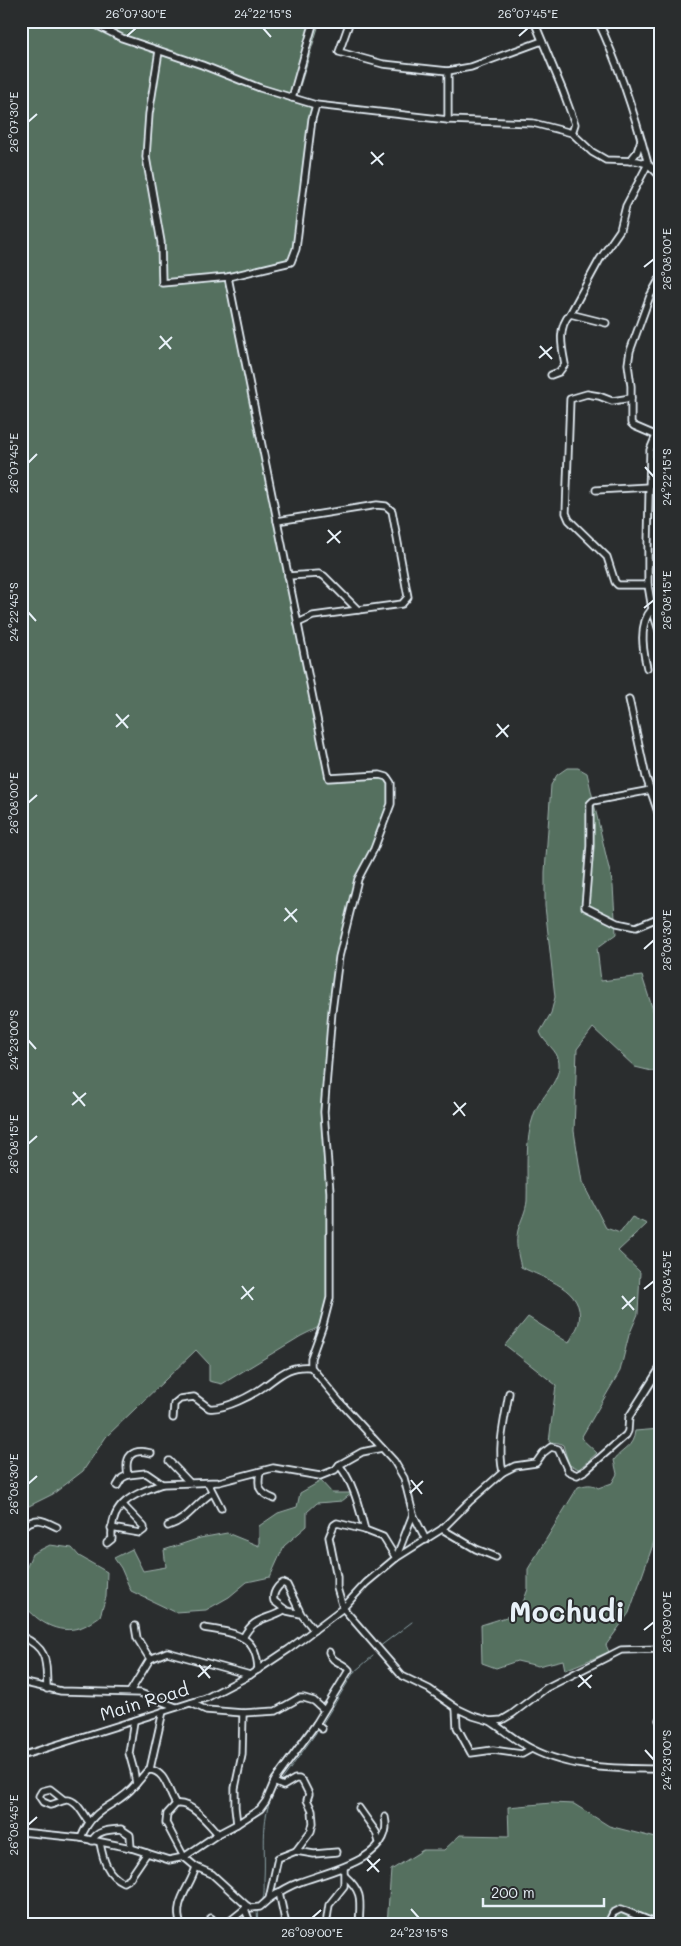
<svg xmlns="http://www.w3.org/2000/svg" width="681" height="1946" font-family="Mali,sans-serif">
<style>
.green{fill:#55705f;stroke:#9eb0ac}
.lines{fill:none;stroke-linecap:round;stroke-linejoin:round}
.stream{stroke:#8ba1a6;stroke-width:1}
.minor-casing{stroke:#e8f1f8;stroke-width:9}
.minor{stroke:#2a2d2e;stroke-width:5.5}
.ticks{fill:none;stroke:#e8f1f8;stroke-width:2}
.labels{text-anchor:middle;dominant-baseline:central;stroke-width:4;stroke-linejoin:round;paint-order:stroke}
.street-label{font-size:18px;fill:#e8f1f8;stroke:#2a2d2e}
.town-label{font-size:28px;font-weight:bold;fill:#e8f1f8;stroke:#2a2d2e}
.neatline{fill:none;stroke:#e8f1f8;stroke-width:2}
.ticks-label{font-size:12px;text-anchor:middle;fill:#e8f1f8}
</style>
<rect width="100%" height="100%" fill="#2a2d2e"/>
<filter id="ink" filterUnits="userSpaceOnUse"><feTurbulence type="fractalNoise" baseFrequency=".02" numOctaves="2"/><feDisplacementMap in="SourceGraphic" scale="10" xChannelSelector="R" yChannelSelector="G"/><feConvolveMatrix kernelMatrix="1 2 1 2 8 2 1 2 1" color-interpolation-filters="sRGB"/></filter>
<g filter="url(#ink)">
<g class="green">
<polygon points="21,21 127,21 136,26 138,21 320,21 296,99 316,105 293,259 228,277 329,778 380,775 391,783 391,804 361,873 339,957 324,1112 330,1298 323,1325 301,1336 222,1384 209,1381 209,1364 196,1350 106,1437 83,1471 53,1494 21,1510"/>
<path d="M567 768H578L587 773 613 886 616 934 597 948 601 981 642 976 660 1032V1073L635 1067 593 1028 577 1049 574 1131 582 1182 606 1228 620 1233 632 1217 647 1224 618 1251 640 1272 638 1314 629 1335 620 1371 581 1438 597 1453 579 1469 569 1465 563 1445 559 1443 549 1442 556 1385 505 1345 528 1317 569 1343C572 1336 578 1328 579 1322 585 1289 545 1279 521 1267 518 1255 515 1243 518 1230 521 1220 526 1211 527 1201 528 1172 524 1142 534 1114 540 1097 560 1083 559 1063 558 1049 544 1044 540 1032L551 1013 555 997 545 906V872L551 785 557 775Z"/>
<path d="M660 1429V1536L655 1539 629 1613 606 1645 609 1652 565 1670 563 1660 538 1666 517 1661 496 1668 482 1663 481 1625 519 1613 528 1589V1569L578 1487C585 1485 592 1483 598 1488L612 1483 617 1474 614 1460C623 1448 633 1448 635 1431Z"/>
<polygon points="321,1481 332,1493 352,1493 342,1501 317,1503 307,1512 307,1526 284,1546 270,1577 247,1582 229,1597 206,1610 175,1612 131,1591 121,1568 114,1558 132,1549 143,1571 166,1567 164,1550 200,1538 227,1533 259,1546 259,1526 278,1513 297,1507 300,1493"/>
<path d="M50 1545 72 1548 79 1556 107 1572 106 1597 100 1616C94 1620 88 1625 82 1627 57 1636 34 1620 21 1600L27 1589 24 1574 32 1554Z"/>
<polygon points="551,1803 574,1804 609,1826 660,1839 660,1925 387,1925 391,1870 423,1850 444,1850 460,1835 509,1836 508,1807"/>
</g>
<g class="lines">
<g class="stream">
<polyline points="379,1647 412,1622"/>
<polyline points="321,1726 354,1672 373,1656"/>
<polyline points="280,1783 318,1730"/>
<path d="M262 1902C265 1895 264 1886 264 1879 266 1847 259 1815 277 1786"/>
<polyline points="257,1910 258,1925"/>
</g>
<defs>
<g id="minor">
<polyline points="88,21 122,38 202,65 260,88 316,105 448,120 533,123 572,133 592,152 606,160 637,161 648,164 660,176"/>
<polyline points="350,21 339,52 383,64 448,71 471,67 542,41"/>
<polyline points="534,21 563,91 575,124 572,133"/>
<polyline points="159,51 149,114 146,157 161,242 162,283 228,277 291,262 296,249 312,119 316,105"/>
<polyline points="448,71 448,120"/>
<polyline points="292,98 314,21"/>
<polyline points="630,161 637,152 641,140"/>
<polyline points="228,277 329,778 380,775 387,777 391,783 391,804 374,849 358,879 339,957 332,1011 324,1112 330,1192 330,1298 323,1325 311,1358 311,1367 339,1401 394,1461 404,1478 413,1514 396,1558"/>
<polyline points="570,314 606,323"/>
<path d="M551 375 559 372 565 364C562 348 557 328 570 314L600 259 620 230 626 206 648 164C635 115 620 68 598 21"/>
<polyline points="631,398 612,401 599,396 587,394 570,399 566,513 569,520 607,557 615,582 618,585 648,585"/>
<polyline points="660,426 650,450 648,544 648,585 652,609 660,634"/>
<polyline points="655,435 634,426 631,423 631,386 628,364 630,351 650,296 660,278"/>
<polyline points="596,490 649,487"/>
<polyline points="277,521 377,505 386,506 392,511 408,597 402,604 358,610 324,576 319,574 288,576"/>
<polyline points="298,623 313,616 358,610"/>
<path d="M647 668C643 651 638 624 652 609"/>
<polyline points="629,699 646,777 660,818"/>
<polyline points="651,790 593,801 590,804 590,846 585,907 617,923 636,927 660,917"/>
<path d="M173 1418 174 1404 180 1399 194 1397 209 1408C225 1410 253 1395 266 1385 281 1374 290 1365 311 1367"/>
<path d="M151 1453C132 1448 124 1456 128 1475L146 1473 162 1484 219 1482 273 1468 320 1476 335 1470 339 1465 362 1452 382 1448"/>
<polyline points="169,1461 189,1482"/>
<path d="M339 1465C354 1483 359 1508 365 1530L383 1537 396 1558"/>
<path d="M260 1472C257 1487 259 1493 274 1499"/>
<path d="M503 1472C497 1447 505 1418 509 1393"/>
<polyline points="208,1483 221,1508"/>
<polyline points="117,1486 122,1478 128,1475"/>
<polyline points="413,1514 426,1540"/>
<path d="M168 1526C188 1520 195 1504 212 1493"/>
<path d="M21 1528C36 1516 41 1519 57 1527"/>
<polyline points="111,1528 140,1533 144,1530 144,1527 123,1505"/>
<polyline points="442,1529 476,1549 496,1557"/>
<polyline points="365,1530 337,1523 334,1525 329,1537 337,1577 337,1588 343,1608 402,1676 429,1689 456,1708 473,1716 490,1721 502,1720 512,1714 546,1688 621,1650 660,1649"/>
<path d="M107 1543 112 1539C109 1503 134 1494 162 1484"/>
<path d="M301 1614 287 1611 274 1601C272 1594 277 1586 283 1583L287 1585 301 1614 314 1630"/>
<path d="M204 1628C234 1633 257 1634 258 1670"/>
<path d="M21 1636C49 1649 46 1661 47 1689"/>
<path d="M243 1638C254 1616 266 1621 284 1610"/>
<polyline points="150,1659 167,1652 250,1675"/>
<polyline points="21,1682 61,1691 140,1693 176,1707"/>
<polyline points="130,1692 150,1659 137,1638 135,1626"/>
<polyline points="191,1703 206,1710 243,1713 276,1711 299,1698 304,1698 314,1701 324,1710"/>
<polyline points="456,1708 457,1727 471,1753 493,1750 522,1754 531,1749"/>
<polyline points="659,1720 660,1720"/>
<path d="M490 1721C504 1730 517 1742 532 1749 570 1769 618 1769 660 1769"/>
<polyline points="316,1724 322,1729"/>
<polyline points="21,1756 206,1698 250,1675 289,1649 343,1608 366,1583 396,1558 442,1529 469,1502 503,1472 515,1466 536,1463 543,1453 551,1447 558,1449 568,1471 577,1475 586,1470 626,1435 628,1431 629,1417 660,1368"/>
<polyline points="150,1769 163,1711"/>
<path d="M136 1784 148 1770C166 1769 168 1793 176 1804"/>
<path d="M64 1800 50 1789 42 1791 39 1796 43 1802 50 1805C55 1804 61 1801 66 1800 77 1799 83 1815 89 1822"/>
<polyline points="359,1808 376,1832 379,1842"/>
<polyline points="237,1824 235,1807 235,1788 242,1755 243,1713"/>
<path d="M21 1832 81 1838 131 1848 169 1860 184 1857 218 1834 237 1824 260 1809 266 1801 275 1780 316 1724 349 1670C343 1662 332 1663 329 1652"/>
<path d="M218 1834C208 1823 192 1802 176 1804L167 1814 166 1823 184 1857 196 1867 212 1874 246 1905 251 1908 260 1907 269 1899 278 1858 296 1851 311 1831 313 1823 312 1810 307 1800 309 1794 303 1782 299 1779H295L283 1786 274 1782"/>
<path d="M81 1838C94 1804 116 1809 136 1784L134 1771 129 1753 134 1721"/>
<path d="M92 1841C97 1830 110 1830 121 1829L130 1835 131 1848"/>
<path d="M100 1843C103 1859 107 1875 123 1882L130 1878 147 1853"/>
<polyline points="296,1851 314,1854 337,1852"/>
<path d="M345 1876C364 1893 360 1901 359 1925"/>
<polyline points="279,1892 286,1925"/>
<path d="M269 1899C279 1892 289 1886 300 1882 326 1872 395 1859 385 1817"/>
<polyline points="246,1906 245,1909 251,1925"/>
<polyline points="211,1918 218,1925"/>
<path d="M181 1925C172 1903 190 1888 196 1867"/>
<polyline points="225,1925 245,1909"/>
<polyline points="326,1925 329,1905 344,1886 344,1868"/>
<polyline points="607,1925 613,1913 621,1909 660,1925"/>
</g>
</defs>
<use href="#minor" class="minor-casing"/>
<use href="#minor" class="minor"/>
</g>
</g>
<path class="ticks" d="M263 28 271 37M127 36 136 28M519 36 528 28M28 122 37 114M371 152 383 165M371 164 384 153M644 267 654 259M160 336 171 349M540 346 552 359M159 349 172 337M539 358 552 347M28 463 37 454M645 467 654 477M328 530 340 543M327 543 341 531M644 608 654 600M28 612 36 621M116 714 128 728M497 724 508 737M116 727 129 715M496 737 509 725M28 803 37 795M285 908 297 922M284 921 297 909M644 949 654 940M28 1040 36 1049M73 1092 85 1106M454 1102 465 1116M72 1105 86 1093M453 1115 466 1103M28 1144 37 1136M242 1286 253 1300M644 1289 654 1281M622 1296 634 1310M241 1299 254 1287M622 1309 635 1297M411 1480 422 1494M28 1484 37 1476M410 1493 423 1481M644 1630 654 1622M199 1665 210 1678M579 1675 591 1688M198 1677 211 1665M578 1687 592 1675M645 1750 654 1760M28 1825 37 1817M367 1859 379 1872M367 1871 380 1859M411 1909 419 1918M312 1918 321 1910"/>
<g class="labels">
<g class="street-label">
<text transform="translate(144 1701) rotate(-17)">Main Road</text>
</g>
<g class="town-label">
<text x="567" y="1611">Mochudi</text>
</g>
</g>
<rect width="681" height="1946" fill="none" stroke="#2a2d2e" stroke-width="55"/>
<path d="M483 1898v8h121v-8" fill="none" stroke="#e8f1f8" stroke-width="2.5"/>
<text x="491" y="1898" font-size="15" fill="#e8f1f8" stroke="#2a2d2e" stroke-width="4" paint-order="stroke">200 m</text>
<rect x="28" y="28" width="626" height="1890" class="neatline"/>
<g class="ticks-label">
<text x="136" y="18">26°07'30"E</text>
<text x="263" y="18">24°22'15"S</text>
<text x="528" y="18">26°07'45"E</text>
<text transform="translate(14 122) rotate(-90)" y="4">26°07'30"E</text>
<text transform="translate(667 259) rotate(-90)" y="4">26°08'00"E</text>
<text transform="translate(14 463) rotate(-90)" y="4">26°07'45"E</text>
<text transform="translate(667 477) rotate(-90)" y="4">24°22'15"S</text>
<text transform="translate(667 600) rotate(-90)" y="4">26°08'15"E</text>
<text transform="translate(14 612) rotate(-90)" y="4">24°22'45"S</text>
<text transform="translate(14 803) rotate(-90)" y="4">26°08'00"E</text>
<text transform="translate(667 940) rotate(-90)" y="4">26°08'30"E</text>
<text transform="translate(14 1040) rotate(-90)" y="4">24°23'00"S</text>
<text transform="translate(14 1144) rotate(-90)" y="4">26°08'15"E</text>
<text transform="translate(667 1281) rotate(-90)" y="4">26°08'45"E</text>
<text transform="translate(14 1484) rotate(-90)" y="4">26°08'30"E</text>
<text transform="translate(667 1622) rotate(-90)" y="4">26°09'00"E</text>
<text transform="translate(667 1760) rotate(-90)" y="4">24°23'00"S</text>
<text transform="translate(14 1825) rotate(-90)" y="4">26°08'45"E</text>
<text x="312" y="1937">26°09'00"E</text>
<text x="419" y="1937">24°23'15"S</text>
</g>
</svg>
